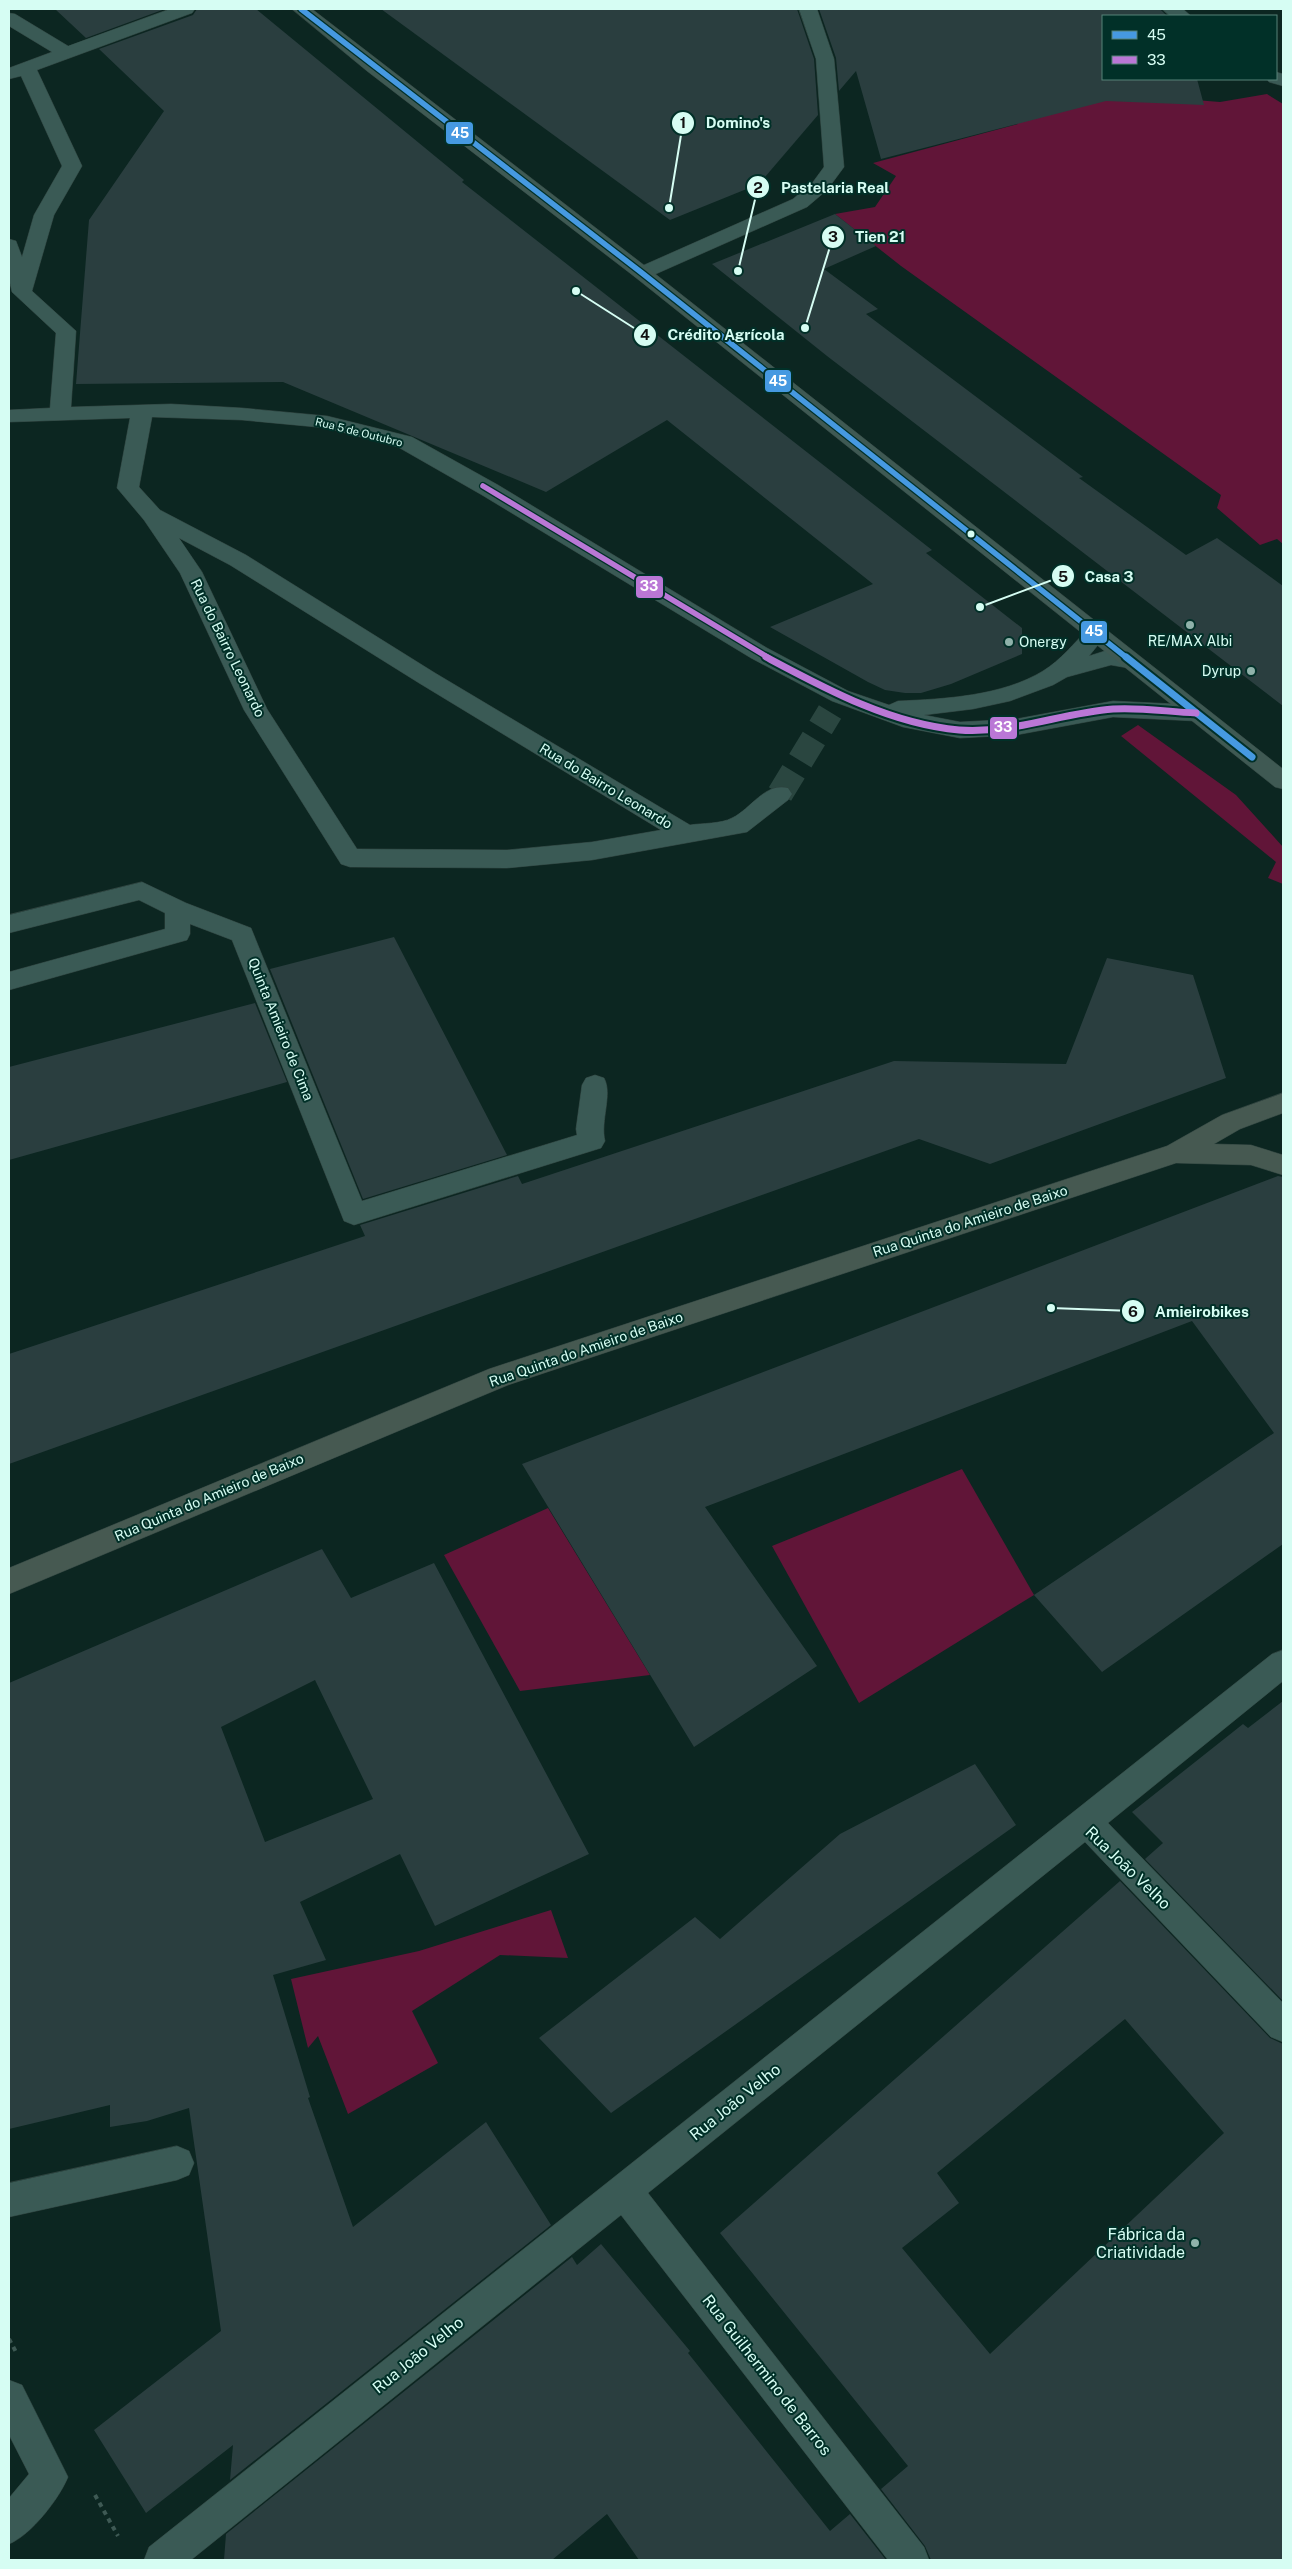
<svg xmlns="http://www.w3.org/2000/svg" width="1292" height="2569" font-family="'Public Sans',sans-serif">
<style>
.green{fill:#611538}
.building{fill:#2a3e3f;fill-rule:evenodd}
.lines{fill:none;stroke-linecap:round;stroke-linejoin:round}
.minor-tunnel{stroke:#2a4640;stroke-width:26;stroke-dasharray:26 13;stroke-linecap:butt}
.minor-casing{stroke:#2e423e;stroke-width:1}
.secondary-casing{stroke:#2e423e;stroke-width:1}
.primary-casing{stroke:#2e423e;stroke-width:1}
.path{stroke:#3e5954;stroke-width:4;stroke-dasharray:4.5 4.5;stroke-linecap:butt}
.minor{fill:#3a5a55;fill-rule:evenodd}
.secondary{fill:#3f5953;fill-rule:evenodd}
.primary{fill:#465951;fill-rule:evenodd}
.bus-1-far1-casing{stroke:#013028;stroke-width:8}
.bus-1-casing{stroke:#013028;stroke-width:11}
.bus-2-far1-casing{stroke:#013028;stroke-width:8}
.bus-2-casing{stroke:#013028;stroke-width:11}
.bus-1-far1{stroke:#4699e1;stroke-width:5.5}
.bus-1{stroke:#4699e1;stroke-width:7}
.bus-2-far1{stroke:#ba77d6;stroke-width:5.5}
.bus-2{stroke:#ba77d6;stroke-width:7}
.bus-dot{fill:#d6fdf3;stroke:#013028;stroke-width:2}
.poi-dot{fill:#8fb2aa;stroke:#013028;stroke-width:2}
.labels{text-anchor:middle;dominant-baseline:central;stroke-width:4;stroke-linejoin:round;paint-order:stroke}
.far-street-label{font-size:11px;fill:#d6fdf3;stroke:#013028}
.poi-label{font-size:14px;fill:#d6fdf3;stroke:#013028}
.street-label{font-size:14px;fill:#d6fdf3;stroke:#013028}
.near-street-label{font-size:16px;fill:#d6fdf3;stroke:#013028}
.near-poi-label{font-size:16px;fill:#d6fdf3;stroke:#013028;text-anchor:end}
.leader{fill:none;stroke:#d6fdf3;stroke-width:2}
.callout-dot{fill:#d6fdf3;stroke:#013028;stroke-width:2}
.mark-label{font-size:15px;text-anchor:middle;font-weight:bold;fill:#111}
.callout-label{font-size:15px;text-anchor:middle;font-weight:bold;fill:#d6fdf3;stroke:#013028;stroke-width:4;stroke-linejoin:round;paint-order:stroke}
.line-badge{stroke:#013028;stroke-width:2}
.badge-label{font-size:14px;text-anchor:middle;font-weight:bold;fill:#fff}
</style>
<rect width="100%" height="100%" fill="#0c2621"/>
<g class="green">
<polygon points="1267,94 1283,104 1283,544 1277,539 1260,545 1217,508 1221,495 901,266 835,214 875,207 896,176 873,163 1018,124 995,104 1134,95 1220,102"/>
<polygon points="1138,725 1236,795 1283,847 1283,884 1268,878 1276,862 1121,736"/>
<polygon points="962,1469 1034,1595 859,1703 772,1546"/>
<polygon points="548,1508 650,1675 520,1691 444,1555"/>
<polygon points="551,1910 568,1958 500,1955 412,2011 438,2063 348,2114 318,2036 308,2048 291,1979 419,1951"/>
</g>
<g class="building">
<polygon points="55,9 165,9 86,38"/>
<polygon points="197,9 256,9 464,180 462,182 932,550 926,553 1022,628 1022,654 951,684 921,693 905,693 885,690 868,682 770,627 873,584 667,420 546,492 283,382 76,384 89,220 164,111 99,49 193,15"/>
<polygon points="381,9 797,9 814,59 818,115 759,184 670,220"/>
<polygon points="819,9 1160,9 1167,16 1103,16 1103,79 1197,79 1204,105 1106,101 881,159 856,71 839,91 836,58"/>
<polygon points="835,214 876,246 824,269 878,309 866,314 1083,477 1079,478 1186,555 1217,538 1283,586 1283,706 827,356 712,264"/>
<polygon points="394,937 507,1155 363,1199 270,969"/>
<polygon points="1107,958 1193,975 1226,1078 990,1164 919,1139 9,1464 9,1354 365,1236 360,1225 518,1176 522,1184 894,1061 1066,1064"/>
<polygon points="255,1003 287,1082 9,1160 9,1067"/>
<polygon points="1278,1176 1283,1177 1283,1544 1102,1672 1034,1595 1274,1433 1192,1321 705,1507 817,1666 694,1747 522,1464"/>
<path d="M322 1549 351 1598 434 1563 589 1854 435 1926 400 1854 300 1902 326 1960 273 1975 310 2097 308 2098 353 2227 486 2122 551 2225 230 2480 233 2445 146 2513 94 2430 221 2331 189 2108 147 2121 110 2127V2105L9 2129V1683ZM315 1680 373 1799 265 1842 221 1727Z"/>
<polygon points="1283,1701 1283,2001 1145,1859 1163,1843 1132,1812 1243,1724 1248,1728"/>
<polygon points="975,1764 1016,1825 611,2113 539,2038 695,1917 720,1939 840,1834"/>
<path d="M1120 1881 1270 2038 1283 2044V2560H931L925 2546 881 2489 908 2466 720 2233ZM1125 2019 1224 2133 990 2354 902 2248 959 2203 937 2173Z"/>
<polygon points="601,2244 690,2351 688,2353 830,2531 850,2514 886,2560 639,2560 607,2514 552,2560 224,2560 226,2534 572,2257 577,2265"/>
</g>
<g class="lines">
<polyline class="minor-tunnel" points="780,794 830,712"/>
<defs>
<g id="minor">
<path d="M170 9H195L192 13 37 70 82 166 54 215 32 291 76 331 71 407 171 404 242 408 327 416 412 437 498 485 767 648 848 691 889 705 898 701C945 699 1002 696 1043 671 1061 660 1074 643 1088 629L1096 627 1104 629 1107 634 1089 656 1111 649 1136 655 1139 660 1136 665 1128 668 1111 665 1067 677 1053 685 1010 701 973 709 924 715 960 722 1016 719 1113 701 1196 705 1204 707 1208 713 1204 719 1196 721 1113 717 1016 735 960 738 903 727 832 701 751 658 482 495 398 447 327 428 242 420 152 417 139 487 160 510 246 555 435 673 690 825C702 823 721 824 732 818 751 809 765 782 788 788L792 794 788 800 747 832 592 860 507 868 350 867 341 864 244 710 180 573 144 520 117 488 130 418 9 422V410L50 408 56 333 12 292 9 279V239L16 241 22 257 34 215 62 166 21 76 9 79V68L52 52 9 26V13L15 14 68 46ZM179 538 230 565 419 683 661 830 592 842 507 850 357 849 267 709 202 572Z"/>
<polygon points="799,9 817,9 834,59 844,167 827,190 807,207 649,277 635,277 632,273 635,269 793,199 813,182 824,167 816,59"/>
<polygon points="1162,9 1183,9 1191,16 1170,16"/>
<polygon points="1276,72 1283,74 1283,86 1269,82 1267,79 1276,79"/>
<path d="M142 882 186 903 251 928 362 1201 577 1135 576 1129 582 1085 586 1078 595 1075 604 1078C613 1094 600 1121 605 1141L601 1148 354 1225 344 1221 232 940 190 924V934L187 940 9 990V972L165 929V913L139 900 9 933V915Z"/>
<polygon points="1283,1650 1283,1681 1108,1823 1283,2003 1283,2042 1271,2037 1085,1842 648,2193 924,2547 929,2560 888,2560 621,2215 191,2560 144,2560 149,2547 1272,1654"/>
<polygon points="177,2146 189,2151 194,2163 189,2175 177,2180 9,2217 9,2183"/>
<path d="M9 2380 22 2385 68 2477C59 2499 31 2535 9 2544V2498L29 2474 9 2435Z"/>
</g>
<polygon id="secondary" points="292,9 312,9 649,269 1283,769 1283,789 1275,787 635,277 367,71"/>
<polygon id="primary" points="1283,1093 1283,1113 1240,1129 1214,1144 1251,1145 1283,1155 1283,1175 1251,1165 1176,1163 508,1385 9,1594 9,1568 489,1369 1167,1146 1222,1115"/>
</defs>
<use href="#minor" class="minor-casing"/>
<use href="#secondary" class="secondary-casing"/>
<use href="#primary" class="primary-casing"/>
<g class="path">
<polyline points="9,2339 16,2352"/>
<polyline points="95,2495 118,2536"/>
</g>
<use href="#minor" class="minor"/>
<use href="#secondary" class="secondary"/>
<use href="#primary" class="primary"/>
<defs>
<polyline id="bus-1-far1" points="301,9 642,273 1127,658"/>
<polyline id="bus-1" points="1126,657 1252,757"/>
<polyline id="bus-2-far1" points="483,486 769,658"/>
<path id="bus-2" d="M766 657C826 689 890 724 959 730 1012 734 1061 713 1113 709 1140 707 1169 712 1196 713"/>
</defs>
<use href="#bus-1-far1" class="bus-1-far1-casing"/>
<use href="#bus-1" class="bus-1-casing"/>
<use href="#bus-2-far1" class="bus-2-far1-casing"/>
<use href="#bus-2" class="bus-2-casing"/>
<use href="#bus-1-far1" class="bus-1-far1"/>
<use href="#bus-1" class="bus-1"/>
<use href="#bus-2-far1" class="bus-2-far1"/>
<use href="#bus-2" class="bus-2"/>
</g>
<circle class="bus-dot" cx="971" cy="534" r="4.5"/>
<g class="poi-dot">
<circle cx="1190" cy="625" r="5"/>
<circle cx="1009" cy="642" r="5"/>
<circle cx="1251" cy="671" r="5"/>
<circle cx="1195" cy="2243" r="5"/>
</g>
<g class="labels">
<g class="far-street-label">
<text transform="translate(359 432) rotate(14)">Rua 5 de Outubro</text>
</g>
<g class="poi-label">
<text x="1190" y="641">RE/MAX Albi</text>
<text x="1019" y="642" text-anchor="start">Onergy</text>
<text x="1241" y="671" text-anchor="end">Dyrup</text>
</g>
<g class="street-label">
<text transform="translate(228 648) rotate(64)">Rua do Bairro Leonardo</text>
<text transform="translate(606 786) rotate(31)">Rua do Bairro Leonardo</text>
<text transform="translate(281 1029) rotate(68)">Quinta Amieiro de Cima</text>
<text transform="translate(970 1221) rotate(-18)">Rua Quinta do Amieiro de Baixo</text>
<text transform="translate(586 1349) rotate(-19)">Rua Quinta do Amieiro de Baixo</text>
<text transform="translate(209 1497) rotate(-23)">Rua Quinta do Amieiro de Baixo</text>
</g>
<g class="near-street-label">
<text transform="translate(1128 1868) rotate(44)">Rua João Velho</text>
<text transform="translate(735 2102) rotate(-39)">Rua João Velho</text>
<text transform="translate(418 2355) rotate(-39)">Rua João Velho</text>
<text transform="translate(767 2375) rotate(52)">Rua Guilhermino de Barros</text>
</g>
<g class="near-poi-label">
<text x="1185" y="2234">Fábrica da<tspan x="1185" dy="18">Criatividade</tspan></text>
</g>
</g>
<path class="leader" d="M669 208L683 123M738 271L758 187M805 328L833 237M576 291L645 335M980 607L1063 576M1051 1308L1133 1311"/>
<g class="callout-dot">
<circle cx="669" cy="208" r="5"/>
<circle cx="738" cy="271" r="5"/>
<circle cx="805" cy="328" r="5"/>
<circle cx="576" cy="291" r="5"/>
<circle cx="980" cy="607" r="5"/>
<circle cx="1051" cy="1308" r="5"/>
<circle cx="683" cy="123" r="12"/>
<circle cx="758" cy="187" r="12"/>
<circle cx="833" cy="237" r="12"/>
<circle cx="645" cy="335" r="12"/>
<circle cx="1063" cy="576" r="12"/>
<circle cx="1133" cy="1311" r="12"/>
</g>
<g class="mark-label">
<text x="683" y="128">1</text>
<text x="758" y="193">2</text>
<text x="833" y="242">3</text>
<text x="645" y="340">4</text>
<text x="1063" y="582">5</text>
<text x="1133" y="1317">6</text>
</g>
<g class="callout-label">
<text x="738" y="128">Domino's</text>
<text x="835" y="193">Pastelaria Real</text>
<text x="880" y="242">Tien 21</text>
<text x="726" y="340">Crédito Agrícola</text>
<text x="1109" y="582">Casa 3</text>
<text x="1202" y="1317">Amieirobikes</text>
</g>
<g class="line-badge">
<rect x="445" y="121" width="29" height="24" rx="5" fill="#4699e1"/>
<rect x="764" y="369" width="28" height="24" rx="5" fill="#4699e1"/>
<rect x="635" y="575" width="29" height="24" rx="5" fill="#ba77d6"/>
<rect x="1080" y="620" width="28" height="24" rx="5" fill="#4699e1"/>
<rect x="989" y="716" width="29" height="24" rx="5" fill="#ba77d6"/>
</g>
<g class="badge-label">
<text x="460" y="138">45</text>
<text x="778" y="386">45</text>
<text x="649" y="591">33</text>
<text x="1094" y="636">45</text>
<text x="1003" y="732">33</text>
</g>
<rect width="1292" height="2569" fill="none" stroke="#d6fdf3" stroke-width="20"/>
<rect x="1102" y="15" width="175" height="65" fill="#013028" stroke="#568279"/>
<rect x="1112" y="31" width="25" height="8" fill="#4699e1" stroke="#568279"/>
<text x="1147" y="40" font-size="15" fill="#d6fdf3">45</text>
<rect x="1112" y="56" width="25" height="8" fill="#ba77d6" stroke="#568279"/>
<text x="1147" y="65" font-size="15" fill="#d6fdf3">33</text>
</svg>
